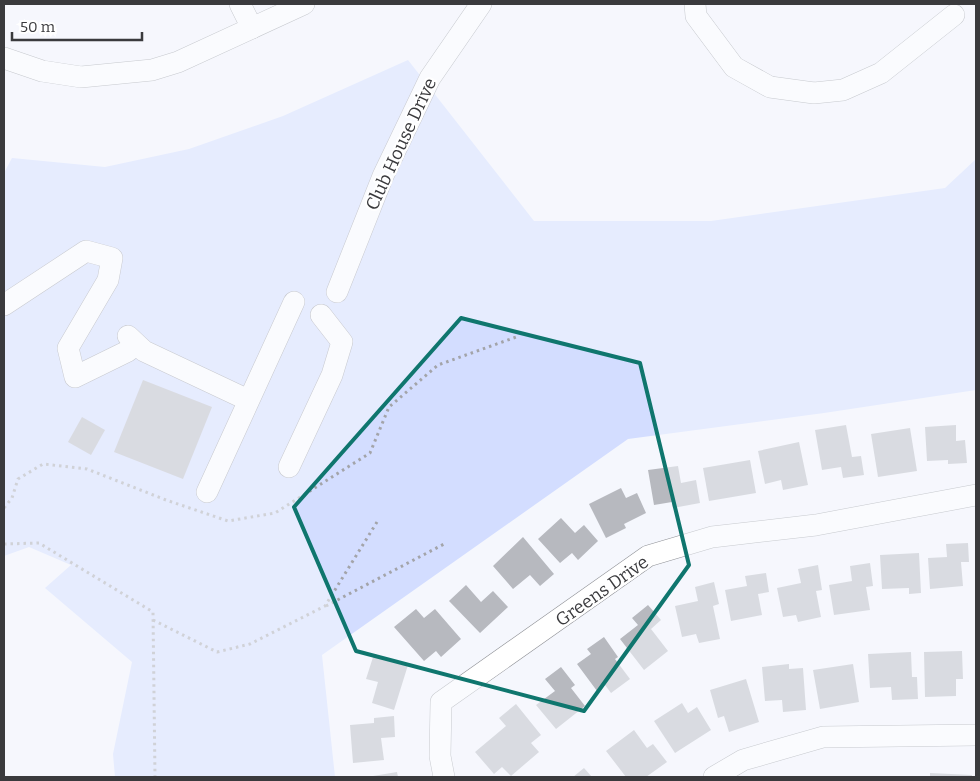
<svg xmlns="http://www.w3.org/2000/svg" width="980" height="781" font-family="Bitter,serif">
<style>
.green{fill:#d3ddff}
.building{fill:#b7b9bf}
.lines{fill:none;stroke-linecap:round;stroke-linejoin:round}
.minor-casing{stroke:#909297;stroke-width:22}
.path{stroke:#a3a4a9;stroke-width:3;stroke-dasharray:2.5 4;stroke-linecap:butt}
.minor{stroke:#fff;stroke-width:21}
.marked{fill:none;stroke:#0f766e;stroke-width:4;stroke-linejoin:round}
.labels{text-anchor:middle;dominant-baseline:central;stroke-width:4.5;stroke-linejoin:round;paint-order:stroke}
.street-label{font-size:18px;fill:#3a3a3d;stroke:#fff}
</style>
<rect width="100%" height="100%" fill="#f5f7fd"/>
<polygon class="green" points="408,60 534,221 711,221 945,188 976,159 976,390 824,413 628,439 322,655 335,777 115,777 113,754 132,662 45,588 71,565 29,547 4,556 4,173 12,158 105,167 189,149 283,116"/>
<g class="building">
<polygon points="143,380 212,407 183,479 114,452"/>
<polygon points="82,417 105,430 91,455 68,442"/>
<polygon points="846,425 852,457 861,456 864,475 843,478 841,467 822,470 815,430"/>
<polygon points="956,425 956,441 965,440 967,463 948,464 948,460 927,461 925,427"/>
<polygon points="910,428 917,471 878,477 871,434"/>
<polygon points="799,442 808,485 783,490 781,480 765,484 758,451"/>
<polygon points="750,460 756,493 709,501 703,468"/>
<polygon points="678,466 681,483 696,480 700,503 673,508 672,502 654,505 648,470"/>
<polygon points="621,488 626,498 637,493 646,513 624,524 626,528 606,538 589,504"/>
<polygon points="561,518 575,533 584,525 598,541 578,560 572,553 560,563 538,539"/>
<polygon points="523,537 554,574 540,586 530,575 513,589 493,566"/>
<polygon points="968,543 969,562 961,562 963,586 930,589 928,558 947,557 946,544"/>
<polygon points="919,553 921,593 909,594 909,588 882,589 880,555"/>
<polygon points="870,563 873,586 866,587 870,610 834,615 829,585 852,581 850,566"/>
<polygon points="818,565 822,590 816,591 821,617 798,622 796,615 783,617 777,588 801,583 798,569"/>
<polygon points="766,573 769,592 758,594 762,615 731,621 725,590 747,586 745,576"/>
<polygon points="714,582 719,604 713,606 720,639 699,643 696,634 682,637 675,606 698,601 695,587"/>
<polygon points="466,585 481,602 493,591 508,607 480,633 449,601"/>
<polygon points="648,605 661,620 651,629 668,651 644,670 620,639 638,625 632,618"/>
<polygon points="416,609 424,618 435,609 461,639 441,657 436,651 424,661 394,627"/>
<polygon points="604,637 618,657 615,659 630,679 611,693 605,685 597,691 577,664 591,654 587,649"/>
<polygon points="962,651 963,679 956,679 956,696 925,697 924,652"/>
<polygon points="911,652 912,677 917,677 918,699 892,700 891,687 870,688 868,654"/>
<polygon points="374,654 408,665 394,710 372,703 378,682 366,679"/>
<polygon points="789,664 789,669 803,668 806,710 783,712 782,700 765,701 762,667"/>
<polygon points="853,664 859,702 820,709 813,670"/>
<polygon points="561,667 575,685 571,688 585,706 556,729 536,705 555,691 545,679"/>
<polygon points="746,679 759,722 729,732 724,716 718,718 710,690"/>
<polygon points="682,703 688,713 697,707 711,730 675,753 654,721"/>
<polygon points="516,704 541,735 531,743 539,752 511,776 502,767 494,774 475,752 506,726 499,718"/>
<polygon points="394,716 395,737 381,738 384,760 353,763 350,725 374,723 374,718"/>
<polygon points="634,730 647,748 653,744 667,762 646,777 626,777 606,751"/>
<polygon points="584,768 592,777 573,777"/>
<polygon points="397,772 398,777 373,777 373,776"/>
<polygon points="930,773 972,775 972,777 930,777"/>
</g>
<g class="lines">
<defs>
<g id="minor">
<polyline points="240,4 252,28"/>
<polyline points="695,4 696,16 734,67 770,87 814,93 843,90 881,73 954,15"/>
<polyline points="4,58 42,71 81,77 152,70 178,62 304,4"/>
<polyline points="337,292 383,176 430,78 481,4"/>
<polyline points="4,305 86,251 112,258 108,280 68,348 75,377 128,351"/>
<polyline points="128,336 144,351 248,400"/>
<polyline points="289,467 332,375 342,342 321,315"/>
<polyline points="207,492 294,302"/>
<polyline points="444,777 440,756 441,702 648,556 712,537 816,525 976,495"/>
<polyline points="714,777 743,760 823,737 976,735"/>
</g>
</defs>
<use href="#minor" class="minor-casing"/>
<g class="path">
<polyline points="4,508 12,498 18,479 43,464 87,469 166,500 228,521 275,513 370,453 389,407 438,365 519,336"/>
<polyline points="4,544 39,543 153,612 155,777"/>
<polyline points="326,606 446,543"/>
<polyline points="153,620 217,652 250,644 325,606 377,522"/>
</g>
<use href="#minor" class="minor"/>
</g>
<path d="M0 0H980V781H0ZM461 318 640 363 689 565 584 711 356 651 294 507Z" fill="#f5f7fd" fill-opacity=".55" fill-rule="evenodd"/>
<path class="marked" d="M461 318 640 363 689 565 584 711 356 651 294 507Z"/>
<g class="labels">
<g class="street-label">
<text transform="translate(401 144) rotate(-65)">Club House Drive</text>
<text transform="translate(602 591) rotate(-35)">Greens Drive</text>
</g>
</g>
<rect width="980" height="781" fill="none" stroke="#3a3a3d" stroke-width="10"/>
<path d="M12 32v8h130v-8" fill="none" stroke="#3a3a3d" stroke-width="2.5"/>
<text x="20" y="32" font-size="15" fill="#3a3a3d" stroke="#ffffff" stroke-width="4" paint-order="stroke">50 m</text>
</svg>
